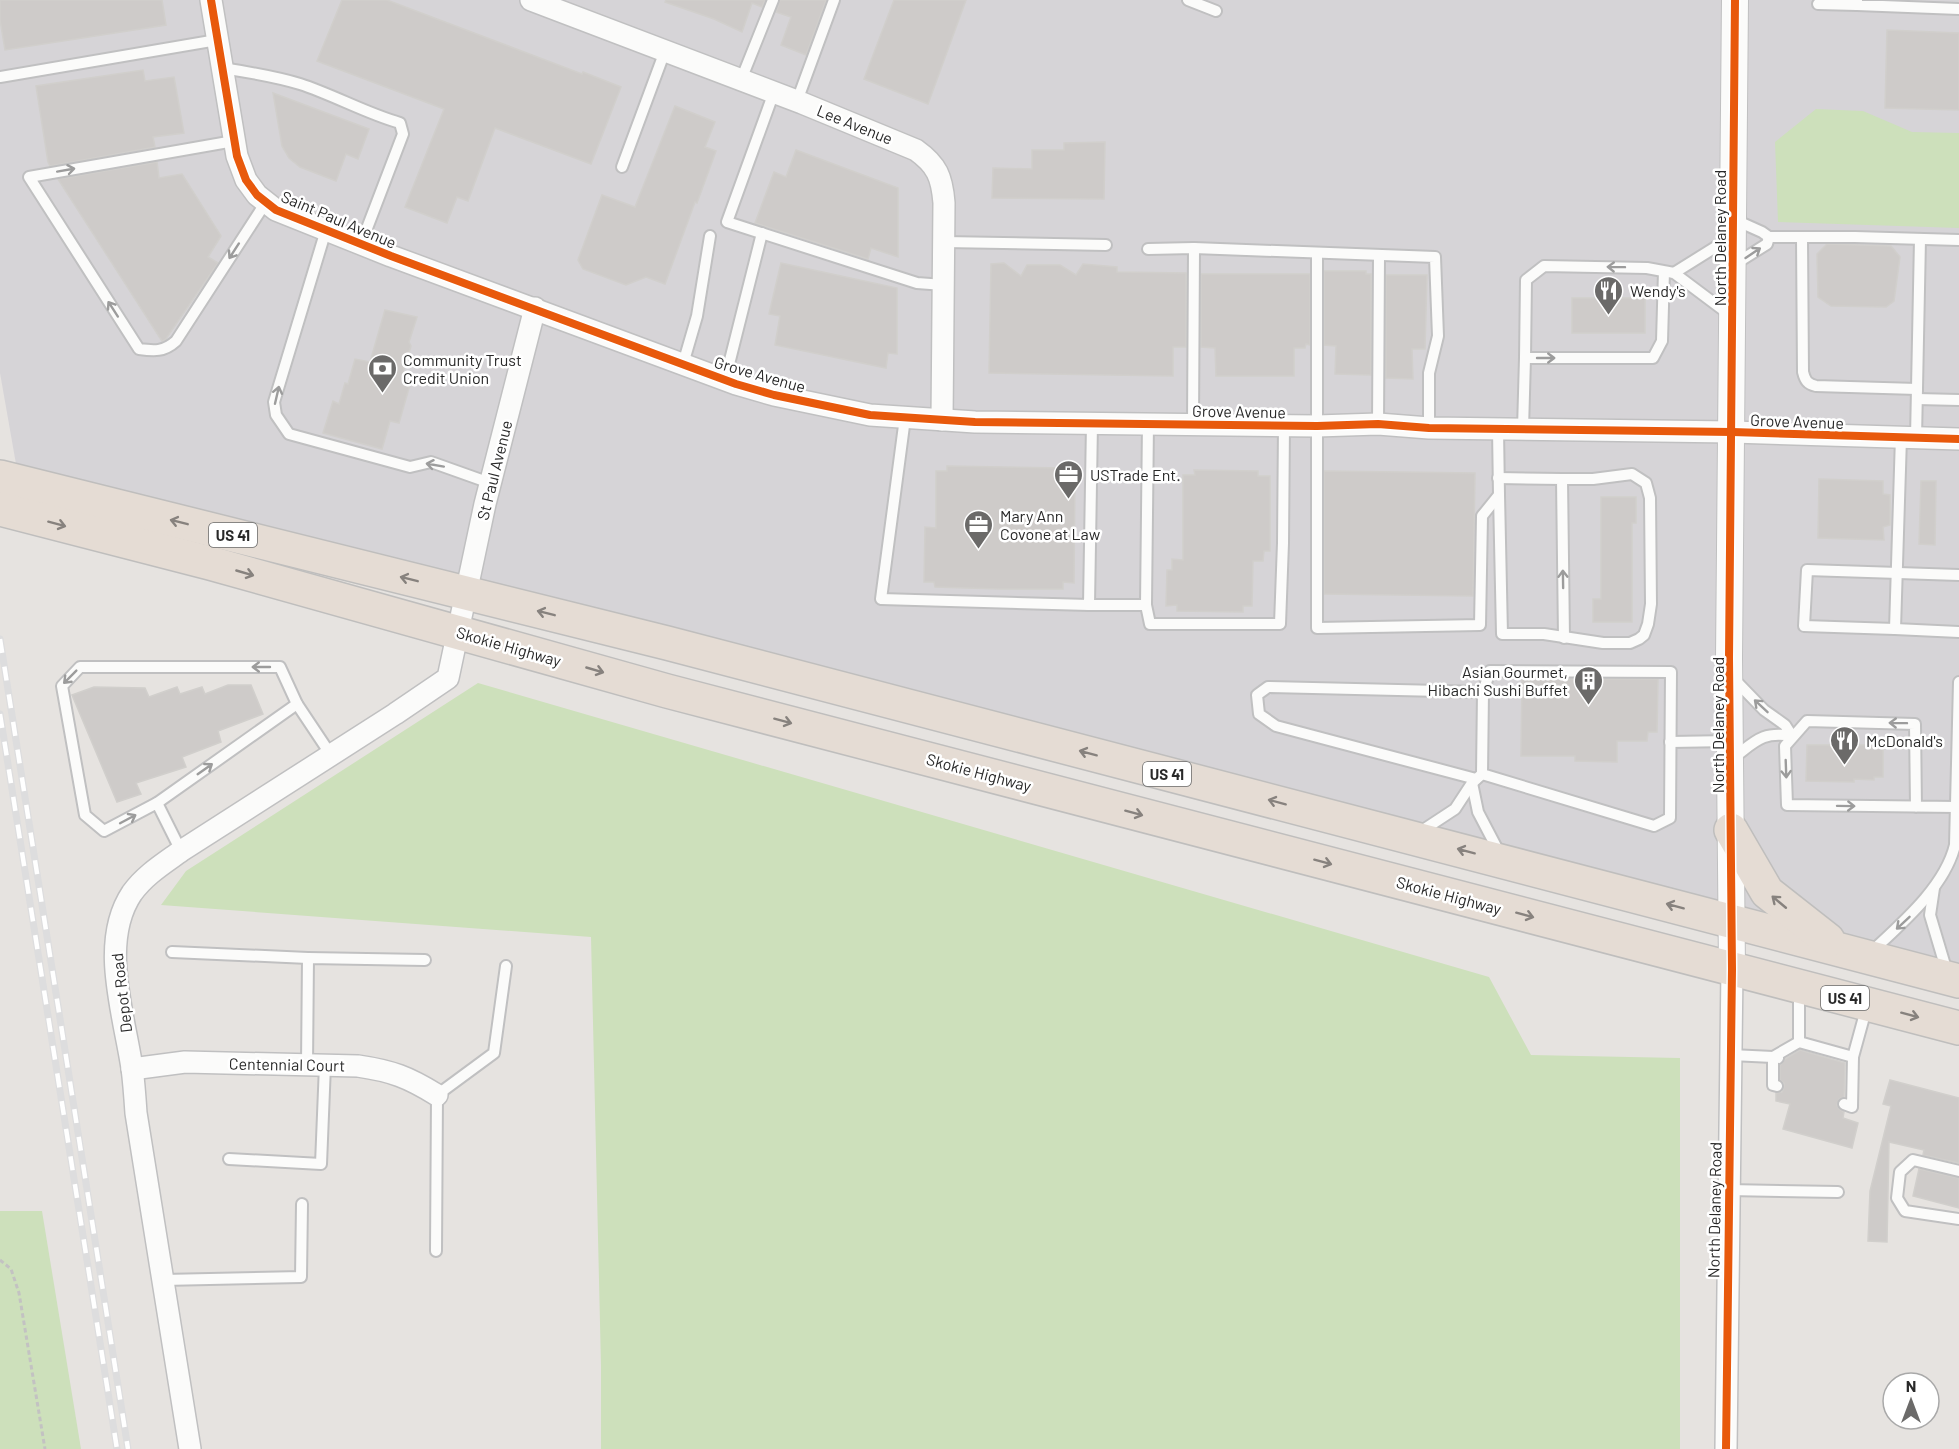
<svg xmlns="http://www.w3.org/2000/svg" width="1959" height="1449" font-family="Barlow,sans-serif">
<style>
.industrial{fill:#d6d4d7}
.green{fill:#cde0bb}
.building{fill:#cecbc9;stroke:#d1cfcc;stroke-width:1.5}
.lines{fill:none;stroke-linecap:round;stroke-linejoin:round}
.service-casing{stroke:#c0c0c1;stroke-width:14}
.minor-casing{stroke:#c0c0c1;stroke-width:24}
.tertiary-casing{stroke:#c0c0c1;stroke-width:28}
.trunk-casing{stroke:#bfbebd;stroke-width:36}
.path{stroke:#c3c2c2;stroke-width:3;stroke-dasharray:4.5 3;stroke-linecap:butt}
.service{stroke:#fbfbfa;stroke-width:10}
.minor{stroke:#fbfbfa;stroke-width:21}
.tertiary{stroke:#fbfbfa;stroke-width:26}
.trunk{stroke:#e5dcd4;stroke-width:33}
.rail-casing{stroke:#ddddde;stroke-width:7}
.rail{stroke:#fff;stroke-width:4.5;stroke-dasharray:14;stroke-linecap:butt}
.cycleway-casing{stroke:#fff;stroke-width:11}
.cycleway{stroke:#e8590c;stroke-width:8}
.oneway{stroke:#9c9c9c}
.oneway2{stroke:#87827e}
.labels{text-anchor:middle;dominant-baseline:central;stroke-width:5;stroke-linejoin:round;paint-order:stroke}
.shield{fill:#fff;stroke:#696969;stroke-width:1.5}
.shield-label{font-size:15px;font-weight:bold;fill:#292929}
.street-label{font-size:16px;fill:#292929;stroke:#fff}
.poi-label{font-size:16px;fill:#292929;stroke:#fff;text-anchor:start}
</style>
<rect width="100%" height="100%" fill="#e6e3e0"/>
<polygon class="industrial" points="0,0 1959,0 1959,981 465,594 16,464 0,373"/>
<g class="green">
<polygon points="1816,109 1863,111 1912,132 1959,133 1959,228 1778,222 1775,142"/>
<polygon points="478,683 1489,977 1531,1055 1680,1058 1680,1449 601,1449 601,1366 591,937 161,905 186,871"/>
<polygon points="0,1211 42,1211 81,1449 0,1449"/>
</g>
<g class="building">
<polygon points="0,0 162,0 166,25 5,50 0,20"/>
<polygon points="342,0 387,0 582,74 583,72 621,87 591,164 495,128 468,201 457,197 447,223 405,207 444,109 317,61"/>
<polygon points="666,0 765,0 762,7 752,3 742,32 714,19 665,2"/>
<polygon points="780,0 826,0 806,55 781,45 791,17 776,12"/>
<polygon points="894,0 966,0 928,104 864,79"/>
<polygon points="1887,30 1959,33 1959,110 1885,108"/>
<polygon points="143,70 145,81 174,77 184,133 153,137 155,147 50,166 48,162 36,86"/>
<polygon points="273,93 369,129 358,159 346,154 336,181 300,167 289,158 282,146"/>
<polygon points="675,106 715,122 705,147 716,151 697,203 695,202 665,284 646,277 626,285 583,269 578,260 602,195 635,207"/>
<polygon points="1105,142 1104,199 992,198 993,168 1032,169 1032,150 1064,150 1064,143"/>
<polygon points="796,150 898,188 898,257 871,248 868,259 755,223 774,172 786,177"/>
<polygon points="157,162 159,178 182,174 221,236 208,257 218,263 165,340 162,341 58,179"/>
<polygon points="1827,244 1891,246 1900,257 1894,301 1886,307 1831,306 1818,297 1817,254"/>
<polygon points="781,263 897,288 897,354 888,353 886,368 775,345 780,316 769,314"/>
<polygon points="1004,263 1021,276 1027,265 1060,265 1076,275 1083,264 1117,267 1117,272 1186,273 1186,347 1173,347 1173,376 989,373 991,264"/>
<polygon points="1324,271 1366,271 1366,274 1371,274 1371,375 1335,374 1336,346 1324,345"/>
<polygon points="1201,274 1310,274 1310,345 1306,344 1305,348 1294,348 1294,376 1216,376 1215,348 1201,347"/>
<polygon points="1386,275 1427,275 1425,349 1412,349 1413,379 1386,378"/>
<rect x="1572" y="298" width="73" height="35"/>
<polygon points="385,310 417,317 409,342 411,346 403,372 413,374 399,423 390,421 382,449 323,433 333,401 339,404 345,383 348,384 355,359 370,362"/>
<polygon points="947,466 1065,468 1065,473 1075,473 1074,583 1063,582 1063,589 1000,589 935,587 934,582 924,582 925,527 936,528 936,471 947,471"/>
<polygon points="1194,470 1258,471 1258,476 1270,476 1270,551 1264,551 1263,561 1253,561 1252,606 1243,606 1243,612 1177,611 1177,605 1166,606 1167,570 1172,570 1172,559 1183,560 1183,475 1195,475"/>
<polygon points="1324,471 1475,473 1473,596 1324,594"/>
<polygon points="1819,479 1883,481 1883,494 1890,495 1890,525 1883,527 1884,540 1818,538"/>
<polygon points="1921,481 1936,481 1935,545 1919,544"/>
<polygon points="1601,497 1636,497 1636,523 1632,523 1632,622 1593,622 1593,599 1601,599"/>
<polygon points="1522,679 1658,679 1657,732 1648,732 1647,741 1617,741 1617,762 1575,761 1575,756 1521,756"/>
<polygon points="228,685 251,685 263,714 218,731 221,742 182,757 186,767 136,783 141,794 117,802 72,695 94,687 145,688 149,697 177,687 180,694 202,687 205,694"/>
<polygon points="1807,745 1883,745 1883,777 1874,777 1874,780 1854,779 1854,782 1806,781"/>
<polygon points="1800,1050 1845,1063 1844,1097 1839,1099 1837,1105 1839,1109 1844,1112 1843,1118 1858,1123 1852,1148 1783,1129 1790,1104 1776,1101 1776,1093 1782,1092 1784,1087 1784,1083 1780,1080 1780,1065 1785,1059"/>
<polygon points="1890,1080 1959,1098 1959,1163 1923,1155 1924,1150 1889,1142 1887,1242 1868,1241 1870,1191 1891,1106 1883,1104"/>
<polygon points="1919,1169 1959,1178 1959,1208 1913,1196"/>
</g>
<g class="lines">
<defs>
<g id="service">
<polyline points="1188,0 1216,11"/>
<polyline points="1857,0 1857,5 1959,9"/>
<polyline points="1818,4 1857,5"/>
<path d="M222 68C248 72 274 76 300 84 334 95 365 113 400 123L403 134 361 244"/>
<polyline points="0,77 217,40"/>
<polyline points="741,80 773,0"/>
<polyline points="774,92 727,222 917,283 944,285"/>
<polyline points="797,101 834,0"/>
<path d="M234 141 29 177 139 349C154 351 164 352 176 341L266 202"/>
<polyline points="622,167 665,51"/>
<polyline points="1733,219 1762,232 1769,237 1855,237 1959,240"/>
<polyline points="326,230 274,402 276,415 289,434 410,467 431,462 490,483"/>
<path d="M1802 238 1803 372C1805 380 1807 384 1816 386L1917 389"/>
<polyline points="944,242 1106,245"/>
<polyline points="1148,249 1194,248 1435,257 1438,336 1429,373 1429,428"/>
<polyline points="1317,254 1317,628 1480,625 1482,516 1499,495 1498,429"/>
<polyline points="1735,264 1767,244 1769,237"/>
<polyline points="1664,271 1662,341 1653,358 1525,358 1526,280 1544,266 1647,268 1674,273 1730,315"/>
<polyline points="1674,273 1730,238"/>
<polyline points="683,364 697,316 710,236"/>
<polyline points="725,380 762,233"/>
<polyline points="1917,399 1959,400"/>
<polyline points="905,418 881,599 1089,605 1092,423"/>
<polyline points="1193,424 1194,248"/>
<polyline points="1378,424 1379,256"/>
<polyline points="1523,429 1525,358"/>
<polyline points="1901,437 1895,629 1959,632"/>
<polyline points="1916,438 1920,239"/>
<polyline points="1498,478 1562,479 1564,638"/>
<polyline points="1499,495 1502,634 1544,634 1603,643 1630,643 1639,639 1644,635 1648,624 1651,604 1650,498 1646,483 1632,474 1593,479 1562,479"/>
<polyline points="1089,605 1146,605 1148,423"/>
<polyline points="1146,605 1150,624 1280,624 1283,543 1284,425"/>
<polyline points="1895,629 1804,626 1807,570 1959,575"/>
<polyline points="1733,678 1764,710 1785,725 1792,736"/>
<polyline points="1670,742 1730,741"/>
<path d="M1732 759C1755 742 1761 731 1792 736"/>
<polyline points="1476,779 1276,726 1259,714 1257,695 1268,687 1483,692"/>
<polyline points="1472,783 1478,812 1500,854"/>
<polyline points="157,803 297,704"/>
<polyline points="1916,807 1915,724 1807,721 1785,746 1787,805 1956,807"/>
<polyline points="1420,832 1455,809 1472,783 1482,774 1654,826 1670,818 1671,672 1490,671 1483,692 1482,774"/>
<polyline points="181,851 157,803 104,831 85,815 62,686 80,667 280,667 297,704 331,755"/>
<polyline points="1934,888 1930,915 1947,972"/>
<polyline points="172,952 308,958"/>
<path d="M1870 953C1901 924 1945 887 1955 845L1959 682"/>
<polyline points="1799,1042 1799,990"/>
<polyline points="1731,1055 1773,1057 1778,1058"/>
<polyline points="1773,1057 1799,1042 1853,1057 1867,1006"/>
<polyline points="1773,1057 1773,1085 1777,1086"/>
<polyline points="307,1065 308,958 425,960"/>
<polyline points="1844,1104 1852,1107 1853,1057"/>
<polyline points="229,1159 321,1164 325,1065"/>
<polyline points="1959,1171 1913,1160 1900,1172 1897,1198 1905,1211 1959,1219"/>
<polyline points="1728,1190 1838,1192"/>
<polyline points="436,1251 437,1095 494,1053 506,966"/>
<polyline points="163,1280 301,1277 302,1204"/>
</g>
<g id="minor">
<polyline points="211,0 237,156 246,180 257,195 276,210 391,256 736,384 774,395 870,415 975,422 1317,426 1378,424 1429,428 1732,432 1959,439"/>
<path d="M531 0 802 103 916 150C937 165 942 177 944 203L942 420"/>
<path d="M132 1069 185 1062 358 1066C392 1071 408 1077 437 1095"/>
<path d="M190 1449 136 1113C135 1098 134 1083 132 1068 124 1014 99 942 132 893 145 875 163 864 181 851L395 714 448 678 485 504 535 308"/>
<polyline points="1726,1449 1732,969"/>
</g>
<polyline id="tertiary" points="1732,969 1729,658 1735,0"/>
<g id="trunk">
<polyline points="0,477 667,643 1959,981"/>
<polyline points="0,509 210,563 667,691 1959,1028"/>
<polyline points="1731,830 1767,892 1828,940"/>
</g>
</defs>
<use href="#service" class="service-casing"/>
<use href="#minor" class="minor-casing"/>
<use href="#tertiary" class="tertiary-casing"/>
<use href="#trunk" class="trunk-casing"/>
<polyline class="path" points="0,1260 11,1269 19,1293 45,1449"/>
<use href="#service" class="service"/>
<use href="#minor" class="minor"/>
<use href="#tertiary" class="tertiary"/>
<use href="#trunk" class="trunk"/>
<defs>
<g id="rail">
<polyline points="0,639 128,1449"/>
<polyline points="0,714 117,1449"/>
</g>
</defs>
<use href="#rail" class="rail-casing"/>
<use href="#rail" class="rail"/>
<defs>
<g id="cycleway">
<polyline points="211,0 237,156 246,180 257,195 276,210 391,256 736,384 774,395 870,415 975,422 1317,426 1378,424 1429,428 1732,432 1959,439"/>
<polyline points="1726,1449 1732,969 1729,658 1735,0"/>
</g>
</defs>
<use href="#cycleway" class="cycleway-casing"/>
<use href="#cycleway" class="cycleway"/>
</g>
<defs><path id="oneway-shaft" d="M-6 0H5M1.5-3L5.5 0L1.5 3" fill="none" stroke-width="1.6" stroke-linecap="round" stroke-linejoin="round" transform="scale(1.5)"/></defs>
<g class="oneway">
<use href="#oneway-shaft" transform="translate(66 170) rotate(-10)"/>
<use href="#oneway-shaft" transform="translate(234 251) rotate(123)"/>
<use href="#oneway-shaft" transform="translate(1753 253) rotate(-34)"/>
<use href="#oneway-shaft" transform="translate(1616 267) rotate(-179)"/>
<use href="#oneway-shaft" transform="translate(113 309) rotate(-123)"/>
<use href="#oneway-shaft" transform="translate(1546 358)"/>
<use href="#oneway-shaft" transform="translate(277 395) rotate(-77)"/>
<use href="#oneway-shaft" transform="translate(435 465) rotate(-170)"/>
<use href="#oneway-shaft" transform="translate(1563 579) rotate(-91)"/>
<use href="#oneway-shaft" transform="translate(261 667) rotate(180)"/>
<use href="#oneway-shaft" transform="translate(70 677) rotate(135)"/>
<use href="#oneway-shaft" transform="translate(1761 706) rotate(-137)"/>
<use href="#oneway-shaft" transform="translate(1898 723) rotate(-179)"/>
<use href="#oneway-shaft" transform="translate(205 769) rotate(-35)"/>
<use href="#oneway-shaft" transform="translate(1786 769) rotate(88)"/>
<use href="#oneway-shaft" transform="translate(1846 806) rotate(1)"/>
<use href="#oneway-shaft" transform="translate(128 819) rotate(-28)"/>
<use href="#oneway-shaft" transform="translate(1903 923) rotate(137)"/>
</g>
<g class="oneway2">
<use href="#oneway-shaft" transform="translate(179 522) rotate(-166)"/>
<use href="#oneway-shaft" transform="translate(57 524) rotate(15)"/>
<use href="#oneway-shaft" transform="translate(245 573) rotate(16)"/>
<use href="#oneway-shaft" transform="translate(409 579) rotate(-166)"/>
<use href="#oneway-shaft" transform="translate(546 613) rotate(-166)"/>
<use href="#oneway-shaft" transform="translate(595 670) rotate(16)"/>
<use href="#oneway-shaft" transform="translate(783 721) rotate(15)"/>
<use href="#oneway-shaft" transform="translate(1088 753) rotate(-165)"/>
<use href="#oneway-shaft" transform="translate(1277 802) rotate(-165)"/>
<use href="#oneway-shaft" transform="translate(1134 813) rotate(15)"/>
<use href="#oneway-shaft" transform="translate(1466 851) rotate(-165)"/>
<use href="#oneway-shaft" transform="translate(1323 862) rotate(15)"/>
<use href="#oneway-shaft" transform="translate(1779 902) rotate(-140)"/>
<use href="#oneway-shaft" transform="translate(1675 906) rotate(-165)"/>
<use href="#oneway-shaft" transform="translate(1525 915) rotate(15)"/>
<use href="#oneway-shaft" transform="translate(1910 1015) rotate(15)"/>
</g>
<defs>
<symbol id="restaurant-pin" viewBox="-11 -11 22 30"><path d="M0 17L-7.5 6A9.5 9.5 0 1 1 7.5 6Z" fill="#6b6a69" stroke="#fff"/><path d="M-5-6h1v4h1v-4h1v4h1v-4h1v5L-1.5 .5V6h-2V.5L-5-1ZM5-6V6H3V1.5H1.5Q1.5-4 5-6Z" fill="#fff"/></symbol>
<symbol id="bank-pin" viewBox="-11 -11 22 30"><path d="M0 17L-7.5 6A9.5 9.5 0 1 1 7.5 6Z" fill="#6b6a69" stroke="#fff"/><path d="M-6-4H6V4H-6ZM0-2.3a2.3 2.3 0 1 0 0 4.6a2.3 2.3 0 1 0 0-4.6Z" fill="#fff"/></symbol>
<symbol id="office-pin" viewBox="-11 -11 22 30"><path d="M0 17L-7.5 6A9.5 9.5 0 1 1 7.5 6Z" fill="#6b6a69" stroke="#fff"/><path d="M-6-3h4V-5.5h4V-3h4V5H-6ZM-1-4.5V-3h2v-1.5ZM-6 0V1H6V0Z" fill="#fff"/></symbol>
<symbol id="building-pin" viewBox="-11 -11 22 30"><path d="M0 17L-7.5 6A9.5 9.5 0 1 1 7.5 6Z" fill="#6b6a69" stroke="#fff"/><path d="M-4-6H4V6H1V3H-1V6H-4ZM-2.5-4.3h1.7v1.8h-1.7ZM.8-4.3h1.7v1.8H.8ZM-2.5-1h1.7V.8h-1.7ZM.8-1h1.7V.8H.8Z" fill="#fff"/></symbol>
</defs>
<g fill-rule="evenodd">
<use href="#restaurant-pin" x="1592" y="274" width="33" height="45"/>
<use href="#bank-pin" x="366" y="352" width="33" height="45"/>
<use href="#office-pin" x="1052" y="458" width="33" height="45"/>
<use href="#office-pin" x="962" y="508" width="33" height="45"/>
<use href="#building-pin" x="1572" y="664" width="33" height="45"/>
<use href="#restaurant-pin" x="1828" y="724" width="33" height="45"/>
</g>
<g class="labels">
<g class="shield">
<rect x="209" y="523" width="48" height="24" rx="4.5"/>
<rect x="1143" y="762" width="48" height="24" rx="4.5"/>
<rect x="1821" y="986" width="48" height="24" rx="4.5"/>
</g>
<g class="shield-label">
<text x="233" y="535">US 41</text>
<text x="1167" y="774">US 41</text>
<text x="1845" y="998">US 41</text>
</g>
<g class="street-label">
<text transform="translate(855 124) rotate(22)">Lee Avenue</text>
<text transform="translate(339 219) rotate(23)">Saint Paul Avenue</text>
<text transform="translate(1719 238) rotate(-90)">North Delaney Road</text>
<text transform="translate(760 374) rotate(16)">Grove Avenue</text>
<text transform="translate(1239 411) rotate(1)">Grove Avenue</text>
<text transform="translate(1797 421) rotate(2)">Grove Avenue</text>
<text transform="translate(494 470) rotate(-76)">St Paul Avenue</text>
<text transform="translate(509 646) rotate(16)">Skokie Highway</text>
<text transform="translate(1717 725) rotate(-90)">North Delaney Road</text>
<text transform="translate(979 772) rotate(15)">Skokie Highway</text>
<text transform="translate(1449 895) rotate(15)">Skokie Highway</text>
<text transform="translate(121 993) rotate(-97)">Depot Road</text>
<text transform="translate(287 1064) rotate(1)">Centennial Court</text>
<text transform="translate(1714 1210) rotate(-89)">North Delaney Road</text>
</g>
<g class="poi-label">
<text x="1630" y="290">Wendy's</text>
<text x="403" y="359">Community Trust<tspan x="403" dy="18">Credit Union</tspan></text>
<text x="1090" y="474">USTrade Ent.</text>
<text x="1000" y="515">Mary Ann<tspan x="1000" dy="18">Covone at Law</tspan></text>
<text x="1568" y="671" text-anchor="end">Asian Gourmet,<tspan x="1568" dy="18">Hibachi Sushi Buffet</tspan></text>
<text x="1866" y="740">McDonald's</text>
</g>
</g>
<g transform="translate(1911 1401)"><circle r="28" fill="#ffffff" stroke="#a9a9a9" stroke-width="1.5"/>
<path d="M0-4.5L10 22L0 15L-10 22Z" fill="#6b6a69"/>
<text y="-9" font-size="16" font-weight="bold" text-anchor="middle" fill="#292929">N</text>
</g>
</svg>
